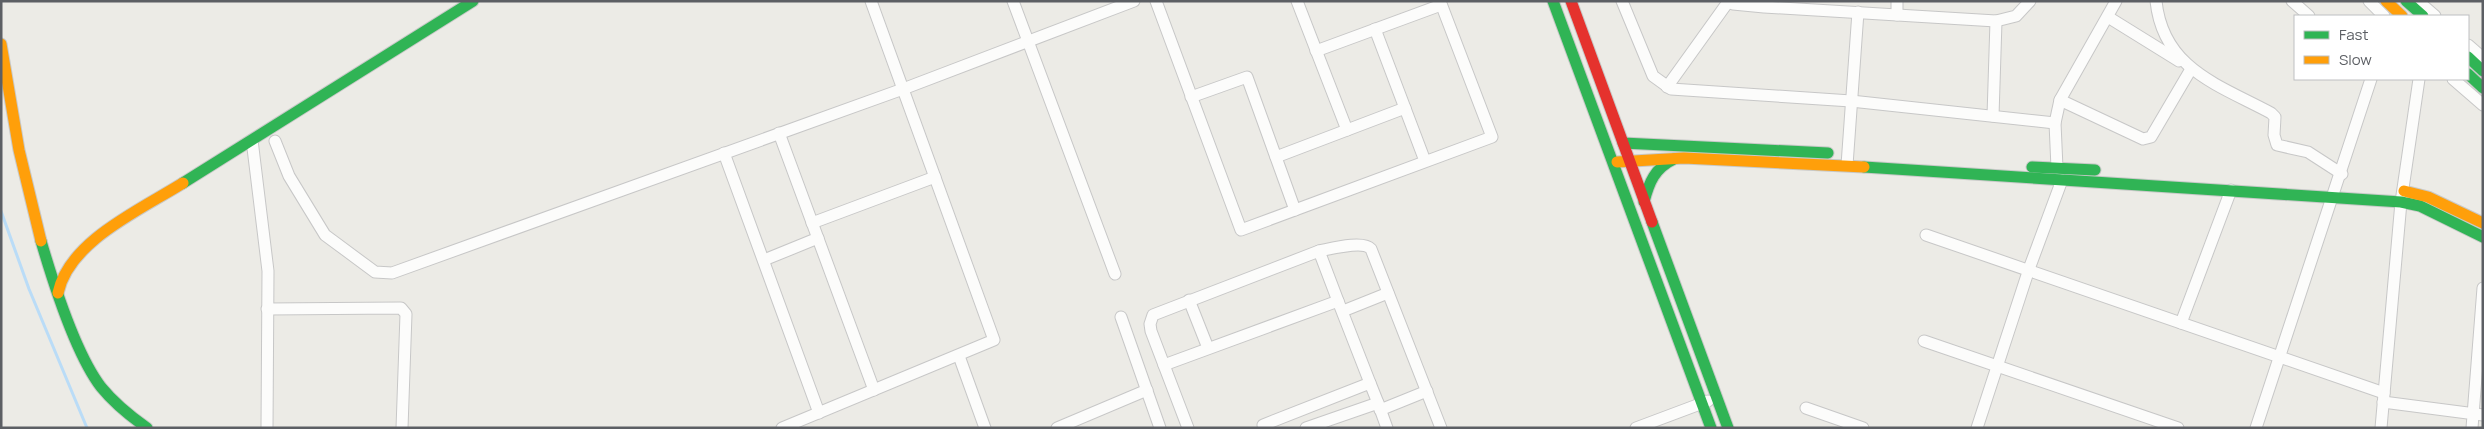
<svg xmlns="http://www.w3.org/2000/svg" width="2484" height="429" font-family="Manrope,sans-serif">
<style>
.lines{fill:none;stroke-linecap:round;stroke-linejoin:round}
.stream{stroke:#badcf7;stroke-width:3}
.street-casing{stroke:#c7c7c7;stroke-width:13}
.fast-casing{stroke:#c8c9c8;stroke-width:13}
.slow-casing{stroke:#c8c9c8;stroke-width:13}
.jam-casing{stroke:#c8c9c8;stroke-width:13}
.street{stroke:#fcfcfb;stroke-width:11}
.fast{stroke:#30b455;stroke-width:11}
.slow{stroke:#ff9f0a;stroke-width:11}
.jam{stroke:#e5322d;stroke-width:11}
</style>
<rect width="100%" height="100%" fill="#ecebe6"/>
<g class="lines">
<polyline class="stream" points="1,211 29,289 87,428"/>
<defs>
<g id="street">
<polyline points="1013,1 1115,274"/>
<polyline points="1156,1 1241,230 1492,137 1440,1"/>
<polyline points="1297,1 1347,130"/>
<polyline points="1622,1 1653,76 1671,89 1851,101 2055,123"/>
<polyline points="1727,1 1733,4 1764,7 1996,21 2016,16 2030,1"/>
<polyline points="1897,1 1897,15"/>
<path d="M2156 1C2163 69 2219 85 2271 113L2275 117 2274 135 2277 145 2308 152 2342 174"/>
<polyline points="2292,1 2309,16"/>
<polyline points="2369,1 2384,16"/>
<polyline points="2419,2 2435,16"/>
<polyline points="2108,17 2179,61"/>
<polyline points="1375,29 1425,161"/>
<polyline points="2468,45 2483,58"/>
<polyline points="1316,51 1441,5"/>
<polyline points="2453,79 2483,105"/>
<polyline points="1667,87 1728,2"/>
<polyline points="1191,97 1247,77 1295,210"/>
<polyline points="2060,100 2143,139 2151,137 2191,69"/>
<polyline points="1993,116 1996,21"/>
<polyline points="779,133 874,390"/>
<polyline points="252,140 268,271 267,428"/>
<polyline points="275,141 289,176 325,235 375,272 392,273 903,89 1134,1"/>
<polyline points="724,153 819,413"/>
<polyline points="1276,157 1405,108"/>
<polyline points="1847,165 1858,12"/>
<polyline points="2057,168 2055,123 2060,100 2116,1"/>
<polyline points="812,223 935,177"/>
<polyline points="1926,235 2384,393"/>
<polyline points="764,260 818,238"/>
<polyline points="1189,300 1208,348"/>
<polyline points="1338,301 1370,383"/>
<polyline points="267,309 401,308 406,314 402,428"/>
<polyline points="1343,311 1388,293"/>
<polyline points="1121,317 1160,428"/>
<polyline points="2181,323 2231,190"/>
<polyline points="1924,341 2178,428"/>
<polyline points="959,356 985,428"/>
<polyline points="1164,365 1338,301 1319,251"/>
<polyline points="2383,402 2483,415"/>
<polyline points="1806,408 1863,428"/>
<polyline points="1380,410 1427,391"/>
<polyline points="1263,425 1370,383 1378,403"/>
<polyline points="782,428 994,340 871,1"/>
<polyline points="1057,428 1147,390"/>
<path d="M1188 428 1151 331 1150 324 1153 315 1319 251C1330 249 1363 240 1371 249L1441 428"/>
<polyline points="1306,428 1378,403 1387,428"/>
<polyline points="1636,428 1708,401"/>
<polyline points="1977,428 2029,269 2062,180"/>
<polyline points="2256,428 2371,79"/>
<polyline points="2381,428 2401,202 2419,79"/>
<polyline points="2472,428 2483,288"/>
</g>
<g id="fast">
<polyline points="1553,1 1711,428"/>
<polyline points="2406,1 2423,16"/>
<polyline points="2468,57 2483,71"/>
<polyline points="2468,74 2483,88"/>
<polyline points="1623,143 1828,153"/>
<polyline points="1864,167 2401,202 2420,206 2483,237"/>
<polyline points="2032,167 2095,170"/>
<polyline points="183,183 473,1"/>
<path d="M1644 202C1649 182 1655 168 1674 159"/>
<polyline points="1652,222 1728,428"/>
<path d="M41 241C53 282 75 353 101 387 114 403 130 416 147 428"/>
</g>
<g id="slow">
<polyline points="2386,1 2402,16"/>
<polyline points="1,44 19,150 41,241"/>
<polyline points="1617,162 1684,158 1864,167"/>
<polyline points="2404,191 2428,197 2483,223"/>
<path d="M58 293C69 241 140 210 183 183"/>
</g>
<polyline id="jam" points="1571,1 1652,222"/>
</defs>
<use href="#street" class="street-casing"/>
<use href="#fast" class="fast-casing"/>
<use href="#slow" class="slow-casing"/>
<use href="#jam" class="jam-casing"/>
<use href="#street" class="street"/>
<use href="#fast" class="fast"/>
<use href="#slow" class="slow"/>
<use href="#jam" class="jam"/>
</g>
<rect width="2484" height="429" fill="none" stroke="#5c5f64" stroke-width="5"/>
<rect x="2294" y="15" width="175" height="65" fill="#ffffff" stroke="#bebfc1"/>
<rect x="2304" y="31" width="25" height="8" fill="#30b455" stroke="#bebfc1"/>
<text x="2339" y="40" font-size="15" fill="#5c5f64">Fast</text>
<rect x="2304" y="56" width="25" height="8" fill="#ff9f0a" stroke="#bebfc1"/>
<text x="2339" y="65" font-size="15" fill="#5c5f64">Slow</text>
</svg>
